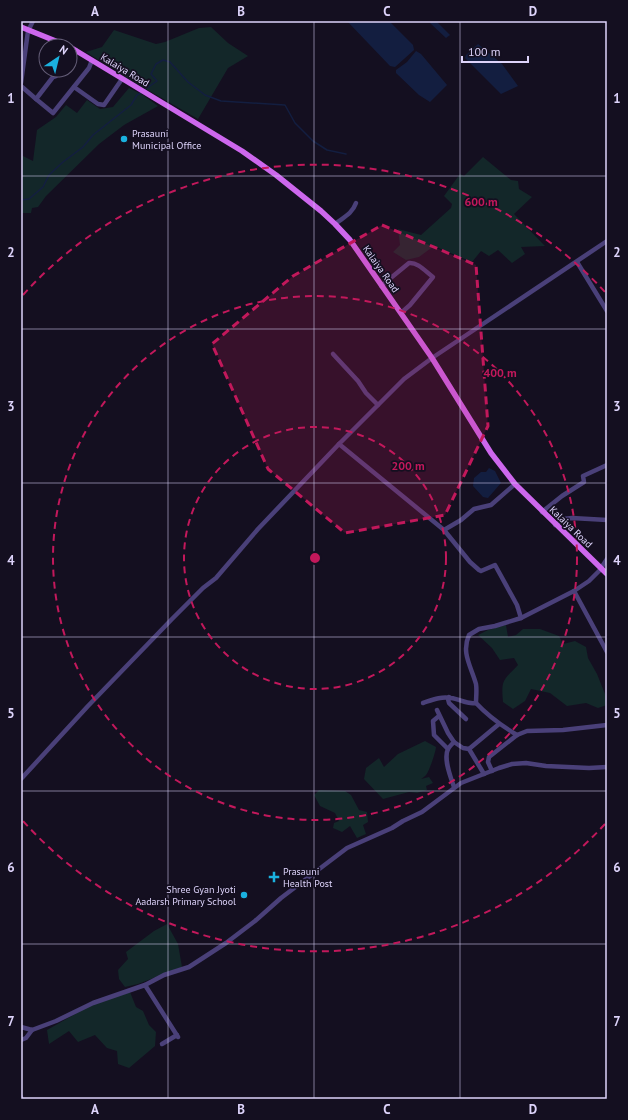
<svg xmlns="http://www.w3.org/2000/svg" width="628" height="1120" font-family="'PT Sans',sans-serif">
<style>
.green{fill:#132729}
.water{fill:#131e40}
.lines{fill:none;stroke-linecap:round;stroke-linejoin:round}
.stream{stroke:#131e40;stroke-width:1.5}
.minor{stroke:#4a4079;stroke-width:4.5}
.major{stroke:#cd67ed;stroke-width:5.5}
.marked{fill:#c2185b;fill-opacity:0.2;stroke:#c2185b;stroke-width:3;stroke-dasharray:8 5;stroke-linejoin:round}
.grid{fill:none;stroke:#ddd3fa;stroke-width:1;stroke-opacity:0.55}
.ring{fill:none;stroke:#c2185b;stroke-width:2;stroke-dasharray:7 5}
.poi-dot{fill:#1ab1df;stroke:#140f20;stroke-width:1.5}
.labels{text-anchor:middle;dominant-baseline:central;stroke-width:3.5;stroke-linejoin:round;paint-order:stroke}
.street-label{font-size:10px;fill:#ddd3fa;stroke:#140f20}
.poi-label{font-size:10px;fill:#ddd3fa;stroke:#140f20;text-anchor:start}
.centre{fill:#c2185b;stroke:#140f20;stroke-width:2}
.ring-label{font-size:12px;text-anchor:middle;font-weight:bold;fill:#c2185b;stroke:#140f20;stroke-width:3.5;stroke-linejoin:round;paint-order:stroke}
.neatline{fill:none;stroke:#ddd3fa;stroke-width:1.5}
.grid-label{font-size:13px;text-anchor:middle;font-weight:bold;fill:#ddd3fa}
</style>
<rect width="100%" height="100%" fill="#140f20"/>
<g class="green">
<polygon points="211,27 228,43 248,56 228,68 198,119 134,82 86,52 102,47 114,30 156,44 165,42 199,28"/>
<polygon points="129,88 143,95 158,106 124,125 99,144 46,196 38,207 32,208 31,213 21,213 21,155 33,161 37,130 56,117 66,105 77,113 87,100 100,109 113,107"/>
<polygon points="483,157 511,180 518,181 519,189 532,197 514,214 545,246 521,247 525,254 512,263 498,250 489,256 481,251 472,262 434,246 419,257 406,260 393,252 400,245 398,229 421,235 451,208 452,204 444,196 460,174 464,176"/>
<path d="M506 625 508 637 516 635 523 629H540L559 636 563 644 575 641 586 647 588 658 597 674 607 699V705L598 708 586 703 567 706 550 693 531 689 525 701 513 709 503 702C501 679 503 681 518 665L514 658 500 660 492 648 478 635 488 630Z"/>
<path d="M425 741 436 747C436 751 429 772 426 775 425 776 423 778 421 779L429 777 433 783 426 786 427 790 417 793 409 792 383 799 364 779 366 768 379 758 384 767 398 754Z"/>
<polygon points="319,790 345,791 351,795 359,810 367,812 368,822 363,825 366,834 357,838 350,826 342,832 333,828 334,823 339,821 335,813 320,806 314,795"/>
<polygon points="167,924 178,944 182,967 138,984 125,987 119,979 118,970 128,959 126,952 154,931"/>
<polygon points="130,992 136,1007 143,1011 149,1025 156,1032 155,1046 129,1068 118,1064 117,1051 107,1048 95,1035 78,1042 69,1031 49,1044 47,1030 91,1005"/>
</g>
<g class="water">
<polygon points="347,21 389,21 413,45 414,50 395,67 390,66"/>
<polygon points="432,21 436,21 450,35 446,38 430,23"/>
<polygon points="478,44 502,64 518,86 501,94 465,58 466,55"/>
<polygon points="416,51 421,54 447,85 430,102 419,95 396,73 396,70 407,62"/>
<polygon points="489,468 495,471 501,483 488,498 483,497 473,486 474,478 481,472 486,472"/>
</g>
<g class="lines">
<g class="stream">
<polyline points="144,90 157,81 151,74 156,64 163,60 170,62 188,82 205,95 221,101 285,105 295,123 313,141 327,150 346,154"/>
<polyline points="21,200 29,199 43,187 49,175 63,162 83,147 93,135 131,105 137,95 141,93"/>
</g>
<g class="minor">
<polyline points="70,60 76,50"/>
<polyline points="62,70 56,76 53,77 36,99 53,113 89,68 92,60"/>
<polyline points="21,83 28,31 33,21"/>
<polyline points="21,86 36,99"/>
<polyline points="74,87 98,104 104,105 122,79"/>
<path d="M335 224C344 217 352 214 356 203"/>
<polyline points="577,262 607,311"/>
<path d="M381 286 409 263C418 262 426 272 433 277L410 305 401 313"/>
<polyline points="333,354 358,381 366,393 378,405"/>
<polyline points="542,512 562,496 584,482 583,476 607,465"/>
<polyline points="555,525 563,519 572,518 607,520"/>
<polyline points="444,530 461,520 474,509 491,505 515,484"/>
<polyline points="574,591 607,652"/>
<polyline points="521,618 517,605 495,565 481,571 479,570 470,562 444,530 339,444 404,379 432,358 607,241"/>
<polyline points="449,697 448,699 449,703 466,719"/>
<path d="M423 703C432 700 441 696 451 698 460 699 467 705 476 703"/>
<path d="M437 710 448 733 454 742C452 744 449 747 448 749 443 759 451 778 454 787"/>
<polyline points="439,716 433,721 434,735 448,749"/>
<path d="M517 735C502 726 489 717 476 703 476 697 477 690 476 684 471 666 461 653 469 635L479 629 495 626 521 618 574 591 589 581 599 571 607 559"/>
<polyline points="454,742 463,748 469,749 499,724"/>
<polyline points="469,749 484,774"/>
<polyline points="492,771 488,762 489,757 517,735 527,731 563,730 607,725"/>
<polyline points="21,779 88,706 172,619 203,588 216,578 258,529 339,444"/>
<polyline points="145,985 178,1037"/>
<polyline points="21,1027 32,1030 56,1021 93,1003 145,985 164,975 189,967 226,943 255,921 281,898 347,848 392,828 403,821 422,812 461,783 499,768 512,764 526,763 546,766 589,768 607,767"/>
<polyline points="21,1040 26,1038 32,1030"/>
<polyline points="162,1044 177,1035"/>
<polyline points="21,1097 21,1099"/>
</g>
<g class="major">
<polyline points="21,27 68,46"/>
<polyline points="70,47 242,151 276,175 321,211 335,224 350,240 432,358 491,453 515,484 607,574"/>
</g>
</g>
<path class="marked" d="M382 225 476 265 488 426 445 515 345 533 268 469 212 344 293 276Z"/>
<path class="grid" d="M168 21V1099M314 21V1099M460 21V1099M21 176H607M21 329H607M21 483H607M21 637H607M21 791H607M21 944H607"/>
<g class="ring">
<circle cx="315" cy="558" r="131"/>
<circle cx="315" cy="558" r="262"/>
<path d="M605 824A393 393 0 0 1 23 821M23 295A393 393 0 0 1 605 292"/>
</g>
<g class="poi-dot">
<circle cx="124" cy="139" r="4"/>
<path d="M272 871h4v4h4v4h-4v4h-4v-4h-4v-4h4z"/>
<circle cx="244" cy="895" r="4"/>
</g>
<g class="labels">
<g class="street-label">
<text transform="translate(125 70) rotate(31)">Kalaiya Road</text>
<text transform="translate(381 269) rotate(55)">Kalaiya Road</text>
<text transform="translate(571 527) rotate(44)">Kalaiya Road</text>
</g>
<g class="poi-label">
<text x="132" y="133">Prasauni<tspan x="132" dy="12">Municipal Office</tspan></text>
<text x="283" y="871">Prasauni<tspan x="283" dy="12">Health Post</tspan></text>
<text x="236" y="889" text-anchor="end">Shree Gyan Jyoti<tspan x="236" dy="12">Aadarsh Primary School</tspan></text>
</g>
</g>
<circle cx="315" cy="558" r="6" class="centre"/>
<g class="ring-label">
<text x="481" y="206">600 m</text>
<text x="500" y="377">400 m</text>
<text x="408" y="470">200 m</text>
</g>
<rect width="628" height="1120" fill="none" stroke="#140f20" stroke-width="44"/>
<g transform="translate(58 58) rotate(35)"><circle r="19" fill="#140f20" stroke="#645d77"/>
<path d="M0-3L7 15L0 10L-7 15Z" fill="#1ab1df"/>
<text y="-6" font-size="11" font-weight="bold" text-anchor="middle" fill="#ddd3fa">N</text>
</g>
<path d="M462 56v6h66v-6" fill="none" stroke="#ddd3fa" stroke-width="2"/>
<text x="468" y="56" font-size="12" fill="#ddd3fa" stroke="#140f20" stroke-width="3" paint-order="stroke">100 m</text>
<rect x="22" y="22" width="584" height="1076" class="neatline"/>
<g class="grid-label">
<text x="95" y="16">A</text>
<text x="241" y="16">B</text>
<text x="387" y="16">C</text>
<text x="533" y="16">D</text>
<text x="11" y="103">1</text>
<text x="617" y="103">1</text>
<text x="11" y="257">2</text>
<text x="617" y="257">2</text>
<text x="11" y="411">3</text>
<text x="617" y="411">3</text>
<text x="11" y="565">4</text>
<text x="617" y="565">4</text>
<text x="11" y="718">5</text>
<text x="617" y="718">5</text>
<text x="11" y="872">6</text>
<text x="617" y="872">6</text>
<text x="11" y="1026">7</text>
<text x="617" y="1026">7</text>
<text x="95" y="1114">A</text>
<text x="241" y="1114">B</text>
<text x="387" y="1114">C</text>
<text x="533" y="1114">D</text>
</g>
</svg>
